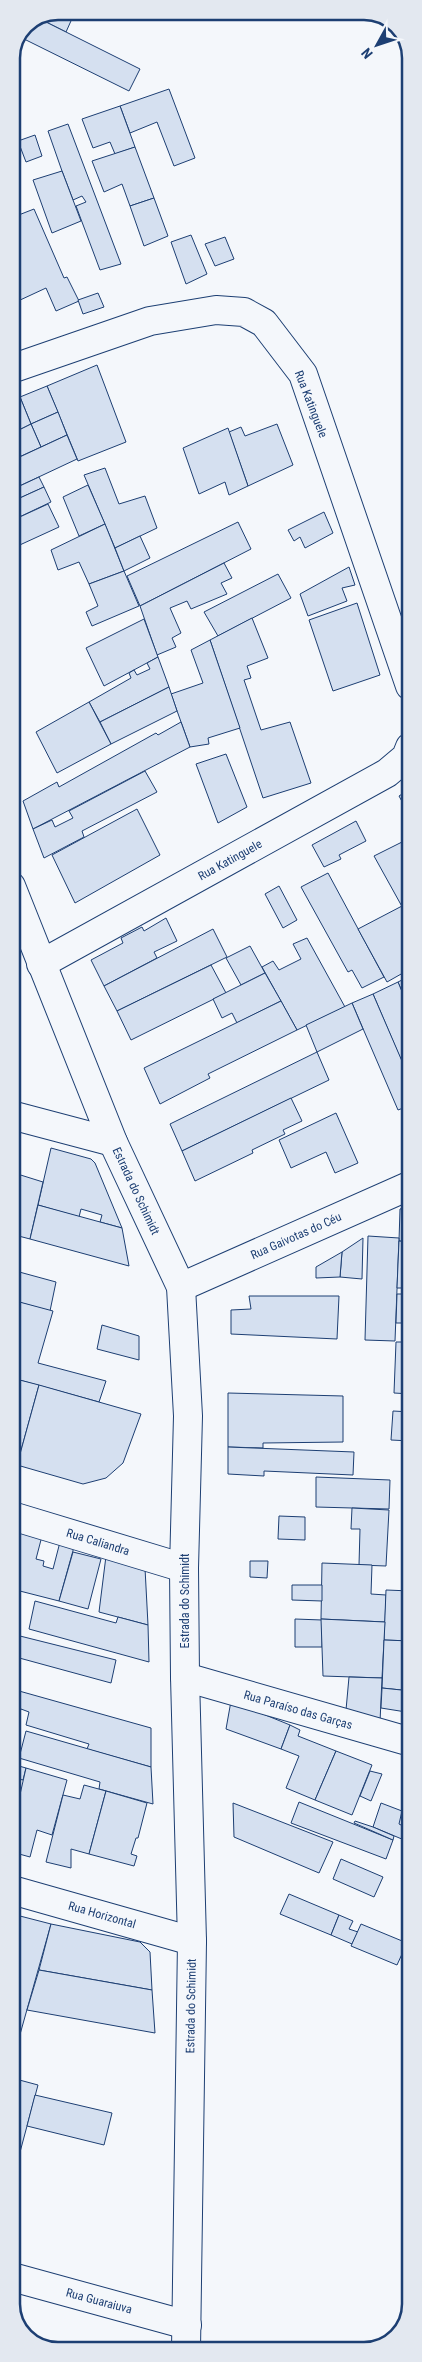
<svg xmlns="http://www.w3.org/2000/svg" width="422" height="2362" font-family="'Roboto Condensed',sans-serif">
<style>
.building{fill:#d5e0f0;stroke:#1d3f73}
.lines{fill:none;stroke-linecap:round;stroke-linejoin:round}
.street-casing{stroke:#1d3f73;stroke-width:30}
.secondary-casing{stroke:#1d3f73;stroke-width:30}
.street{stroke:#f4f7fb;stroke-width:28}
.secondary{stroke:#f4f7fb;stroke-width:28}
.labels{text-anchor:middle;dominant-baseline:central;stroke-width:4;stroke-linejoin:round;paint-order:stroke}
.street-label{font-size:12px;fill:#1d3f73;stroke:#f4f7fb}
.rim{fill:none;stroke:#1d3f73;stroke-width:2.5}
</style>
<rect width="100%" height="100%" fill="#f4f7fb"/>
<g class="building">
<polygon points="58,11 75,12 66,32 40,19"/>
<polygon points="40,19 140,69 129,91 20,37 25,25"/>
<polygon points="169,89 195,158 174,166 157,122 130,133 120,106"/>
<polygon points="120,106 135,147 115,154 110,142 93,148 82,119"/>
<polygon points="68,124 121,264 100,270 76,206 86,202 82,196 73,200 62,171 48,131"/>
<polygon points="35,135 42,156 26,162 18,141"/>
<polygon points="135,147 154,198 130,206 122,184 104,192 92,161"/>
<polygon points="62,171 81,221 52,233 33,180"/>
<polygon points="154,198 168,236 144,246 130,206"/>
<polygon points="34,209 64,278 67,277 79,301 56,311 46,288 18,301 11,287 11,218"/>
<polygon points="191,235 207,274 186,284 171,242"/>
<polygon points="225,237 234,259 215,266 205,244"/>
<polygon points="98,293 104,307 83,314 78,300"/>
<polygon points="97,365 126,442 78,461 47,386"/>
<polygon points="47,386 58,412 31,424 20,397"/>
<polygon points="20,397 31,424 11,434 11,400"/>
<polygon points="58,412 67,435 41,447 31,424"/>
<polygon points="31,424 41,447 17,458 11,434"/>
<polygon points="277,424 293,465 248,486 229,432 241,427 245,436"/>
<polygon points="228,428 248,486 229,495 225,482 199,494 183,448"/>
<polygon points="67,435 77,459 11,490 11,461"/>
<polygon points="105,468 119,504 145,496 157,528 115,548 84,475"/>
<polygon points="39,477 44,487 11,502 11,490"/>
<polygon points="88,485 105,524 79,536 63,497"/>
<polygon points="44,487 51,502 11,521 11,502"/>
<polygon points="48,504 59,527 11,549 11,521"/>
<polygon points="324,512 333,533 305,548 300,537 294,541 288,530"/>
<polygon points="238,522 251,549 140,606 127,576"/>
<polygon points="105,524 124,571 89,584 79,562 58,570 51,550"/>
<polygon points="140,536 150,558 124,571 115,548"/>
<polygon points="224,563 232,578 221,583 227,594 191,609 187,601 170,608 181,633 172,638 176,647 157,655 140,606"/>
<polygon points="349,567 355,585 342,588 347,601 308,616 300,594"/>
<polygon points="124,571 139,606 92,626 86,612 98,606 89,584"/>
<polygon points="278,574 291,598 218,636 204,612"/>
<polygon points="357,603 380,675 333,691 309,620"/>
<polygon points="252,618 268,658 247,666 251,678 244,680 261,730 290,722 311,783 263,798 210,640"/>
<polygon points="144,619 158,657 104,686 86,648"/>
<polygon points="210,640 240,728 208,738 209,744 190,747 171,694 203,683 191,650"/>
<polygon points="158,657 169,687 100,722 89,702 131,678 129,673 134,670 137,675 150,669 147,663"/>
<polygon points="169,687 177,711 111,744 100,722"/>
<polygon points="89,702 111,744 57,773 36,732"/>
<polygon points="181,722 190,747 33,829 23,801 57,782 59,787 156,733 158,735"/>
<polygon points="226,754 247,807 218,823 196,764"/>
<polygon points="145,771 157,792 82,831 84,837 44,858 33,829 52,820 55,827 73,818 69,811"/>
<polygon points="410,789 410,816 399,796"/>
<polygon points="137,809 160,855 75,903 52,855"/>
<polygon points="356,821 366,841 339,855 341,859 324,867 312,845"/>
<polygon points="402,842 410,857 410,921 374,856"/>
<polygon points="328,873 384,977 362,988 352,970 348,972 301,887"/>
<polygon points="279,886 297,920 283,928 265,894"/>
<polygon points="402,906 410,921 410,969 387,982 358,929"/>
<polygon points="166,918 177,941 154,952 157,958 104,986 91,960 123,943 121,938 142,927 144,931"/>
<polygon points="213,929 227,957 117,1011 104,986"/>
<polygon points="307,938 345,1007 297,1030 262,967 273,961 279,970 301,959 293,944"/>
<polygon points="250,946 265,973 241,985 226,958"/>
<polygon points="211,965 226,993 131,1040 117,1011"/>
<polygon points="265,973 281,1001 237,1023 232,1013 222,1018 213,999"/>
<polygon points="410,976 410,1011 398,982"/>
<polygon points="398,982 410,1011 411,1073 407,1074 373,994"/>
<polygon points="373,994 411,1082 411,1105 398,1110 352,1003"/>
<polygon points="281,1001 297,1030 208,1074 210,1078 160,1104 144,1068"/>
<polygon points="352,1003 363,1029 317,1052 306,1025"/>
<polygon points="317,1052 329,1080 182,1151 170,1124"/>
<polygon points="291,1098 302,1121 283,1130 285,1134 252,1150 253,1153 195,1181 182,1151"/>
<polygon points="336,1113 358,1163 335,1173 326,1152 291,1168 279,1140"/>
<polygon points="51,1148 91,1159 95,1163 122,1228 100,1222 102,1215 81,1209 79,1217 38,1205"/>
<polygon points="11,1172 43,1182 30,1239 11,1234"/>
<polygon points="38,1205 122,1228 129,1266 30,1239"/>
<polygon points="411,1205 411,1242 399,1241 400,1209"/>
<polygon points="368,1236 399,1238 395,1341 365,1340"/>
<polygon points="363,1238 362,1279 340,1277 342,1252"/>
<polygon points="399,1241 411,1242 411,1288 397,1288"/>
<polygon points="342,1252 340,1277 316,1278 316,1267"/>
<polygon points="12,1270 56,1282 50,1311 11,1300"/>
<polygon points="397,1294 411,1294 411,1323 396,1323"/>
<polygon points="249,1296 339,1296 337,1339 231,1334 231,1310 251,1309"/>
<polygon points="12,1300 53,1311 38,1363 106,1381 99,1402 12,1378"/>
<polygon points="102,1325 139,1336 139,1360 97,1349"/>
<polygon points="396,1342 411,1342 411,1394 394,1393"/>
<polygon points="12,1378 39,1385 17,1465 12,1463"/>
<polygon points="39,1385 141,1414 123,1463 106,1478 83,1484 17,1465"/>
<polygon points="228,1393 343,1396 343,1442 263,1443 263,1448 228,1447"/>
<polygon points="393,1411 411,1412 411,1441 391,1440"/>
<polygon points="228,1447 354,1452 353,1475 264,1471 264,1476 228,1474"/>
<polygon points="316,1477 390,1480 389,1509 316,1507"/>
<polygon points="352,1508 389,1510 386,1566 359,1565 360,1529 351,1529"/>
<polygon points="279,1516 305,1517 305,1540 278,1539"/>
<polygon points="21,1531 42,1536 36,1559 44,1561 43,1566 53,1569 60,1542 74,1547 59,1601 12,1589 12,1563"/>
<polygon points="73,1552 101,1559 88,1609 59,1601"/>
<polygon points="106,1556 145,1568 148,1625 99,1612"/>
<polygon points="250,1561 268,1561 267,1578 250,1577"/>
<polygon points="322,1563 372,1565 371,1594 386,1595 385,1622 321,1619"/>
<polygon points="292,1585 322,1585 322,1601 292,1600"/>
<polygon points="386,1590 411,1591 411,1641 384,1640"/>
<polygon points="35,1601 116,1623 118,1617 148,1625 149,1662 29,1629"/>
<polygon points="295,1619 322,1620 322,1647 295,1647"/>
<polygon points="321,1619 385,1622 382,1678 323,1676"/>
<polygon points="12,1634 116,1660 111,1683 12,1656"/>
<polygon points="384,1640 411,1641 411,1691 382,1688"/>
<polygon points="349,1677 382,1678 380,1722 346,1710"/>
<polygon points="382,1688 411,1691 411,1729 405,1728 406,1712 381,1708"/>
<polygon points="12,1689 151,1728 151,1767 87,1749 89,1744 26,1725 29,1712 21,1709 15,1728 12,1727"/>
<polygon points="231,1701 290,1725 281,1749 226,1729"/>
<polygon points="290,1725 300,1730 298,1736 336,1751 315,1800 286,1788 299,1756 281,1749"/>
<polygon points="26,1731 151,1767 153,1804 99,1789 100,1782 19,1758"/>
<polygon points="336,1751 372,1765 352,1815 315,1800"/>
<polygon points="12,1764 26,1768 23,1780 14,1778 12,1788"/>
<polygon points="26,1768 67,1780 52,1835 37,1830 30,1857 12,1852 12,1830"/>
<polygon points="370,1771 382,1774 371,1801 360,1796"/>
<polygon points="409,1773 411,1774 411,1821 409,1821"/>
<polygon points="84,1785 106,1791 89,1854 71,1849 71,1868 46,1862 63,1795 80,1799"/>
<polygon points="106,1791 147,1803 138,1838 136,1838 131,1854 137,1856 134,1866 89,1854"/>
<polygon points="299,1802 393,1840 386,1859 291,1823"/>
<polygon points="233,1803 333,1842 319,1873 234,1837"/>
<polygon points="381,1803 402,1811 399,1824 409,1829 409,1842 373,1827"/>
<polygon points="355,1821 373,1827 394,1836 393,1840 354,1823"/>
<rect x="409" y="1821" width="2" height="29"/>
<polygon points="409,1850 411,1850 411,1936 410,1936"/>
<polygon points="341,1859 383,1877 374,1897 333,1879"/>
<polygon points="289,1894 339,1915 331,1935 280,1914"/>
<polygon points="339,1915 353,1921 349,1929 358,1932 352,1944 331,1935"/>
<polygon points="20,1916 51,1924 12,2063 12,1947"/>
<polygon points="51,1924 140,1942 150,1952 152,1990 39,1970"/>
<polygon points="361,1924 407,1943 397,1965 351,1946"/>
<polygon points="39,1970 152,1990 155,2033 27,2010"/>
<polygon points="12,2078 38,2085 12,2182"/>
<polygon points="35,2095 112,2113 104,2145 27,2126"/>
<polygon points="12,2306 18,2308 17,2321 12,2310"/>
</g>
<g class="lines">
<defs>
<g id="street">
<polyline points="11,369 150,321 216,310 244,312 264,323 303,374 410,686"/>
<polyline points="41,964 387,773 406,757 410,747"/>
<polyline points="11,1115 113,1142"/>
<polyline points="181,1287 411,1185"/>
<polyline points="12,1516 184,1568"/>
<polyline points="185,1677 411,1742"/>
<polyline points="12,1890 192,1941"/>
<polyline points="12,2277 187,2325"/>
</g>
<polyline id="secondary" points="11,886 113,1142 181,1287 188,1416 184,1568 185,1677 192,1941 186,2350"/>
</defs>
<use href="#street" class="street-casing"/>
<use href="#secondary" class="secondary-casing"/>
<use href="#street" class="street"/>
<use href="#secondary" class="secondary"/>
</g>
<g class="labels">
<g class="street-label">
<text transform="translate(311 404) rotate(69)">Rua Katinguele</text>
<text transform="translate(230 860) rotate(-29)">Rua Katinguele</text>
<text transform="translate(136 1191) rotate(65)">Estrada do Schimidt</text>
<text transform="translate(296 1236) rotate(-24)">Rua Gaivotas do Céu</text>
<text transform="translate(98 1542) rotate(17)">Rua Caliandra</text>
<text transform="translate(185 1601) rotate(-90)">Estrada do Schimidt</text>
<text transform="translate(298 1710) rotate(16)">Rua Paraíso das Garças</text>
<text transform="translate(102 1915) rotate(16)">Rua Horizontal</text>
<text transform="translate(191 2006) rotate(-89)">Estrada do Schimidt</text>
<text transform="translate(99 2301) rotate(15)">Rua Guaraiuva</text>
</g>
</g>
<path d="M0 0H422V2362H0ZM58 20H364A38 38 0 0 1 402 58V2304A38 38 0 0 1 364 2342H58A38 38 0 0 1 20 2304V58A38 38 0 0 1 58 20Z" fill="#e3e8f0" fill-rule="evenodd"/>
<path class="rim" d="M58 20H364A38 38 0 0 1 402 58V2304A38 38 0 0 1 364 2342H58A38 38 0 0 1 20 2304V58A38 38 0 0 1 58 20Z"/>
<g transform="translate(377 45) rotate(230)" stroke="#f4f7fb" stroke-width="4" paint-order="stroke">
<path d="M0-4L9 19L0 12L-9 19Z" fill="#1d3f73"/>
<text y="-8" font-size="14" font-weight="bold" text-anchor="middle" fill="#1d3f73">N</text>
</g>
</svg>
